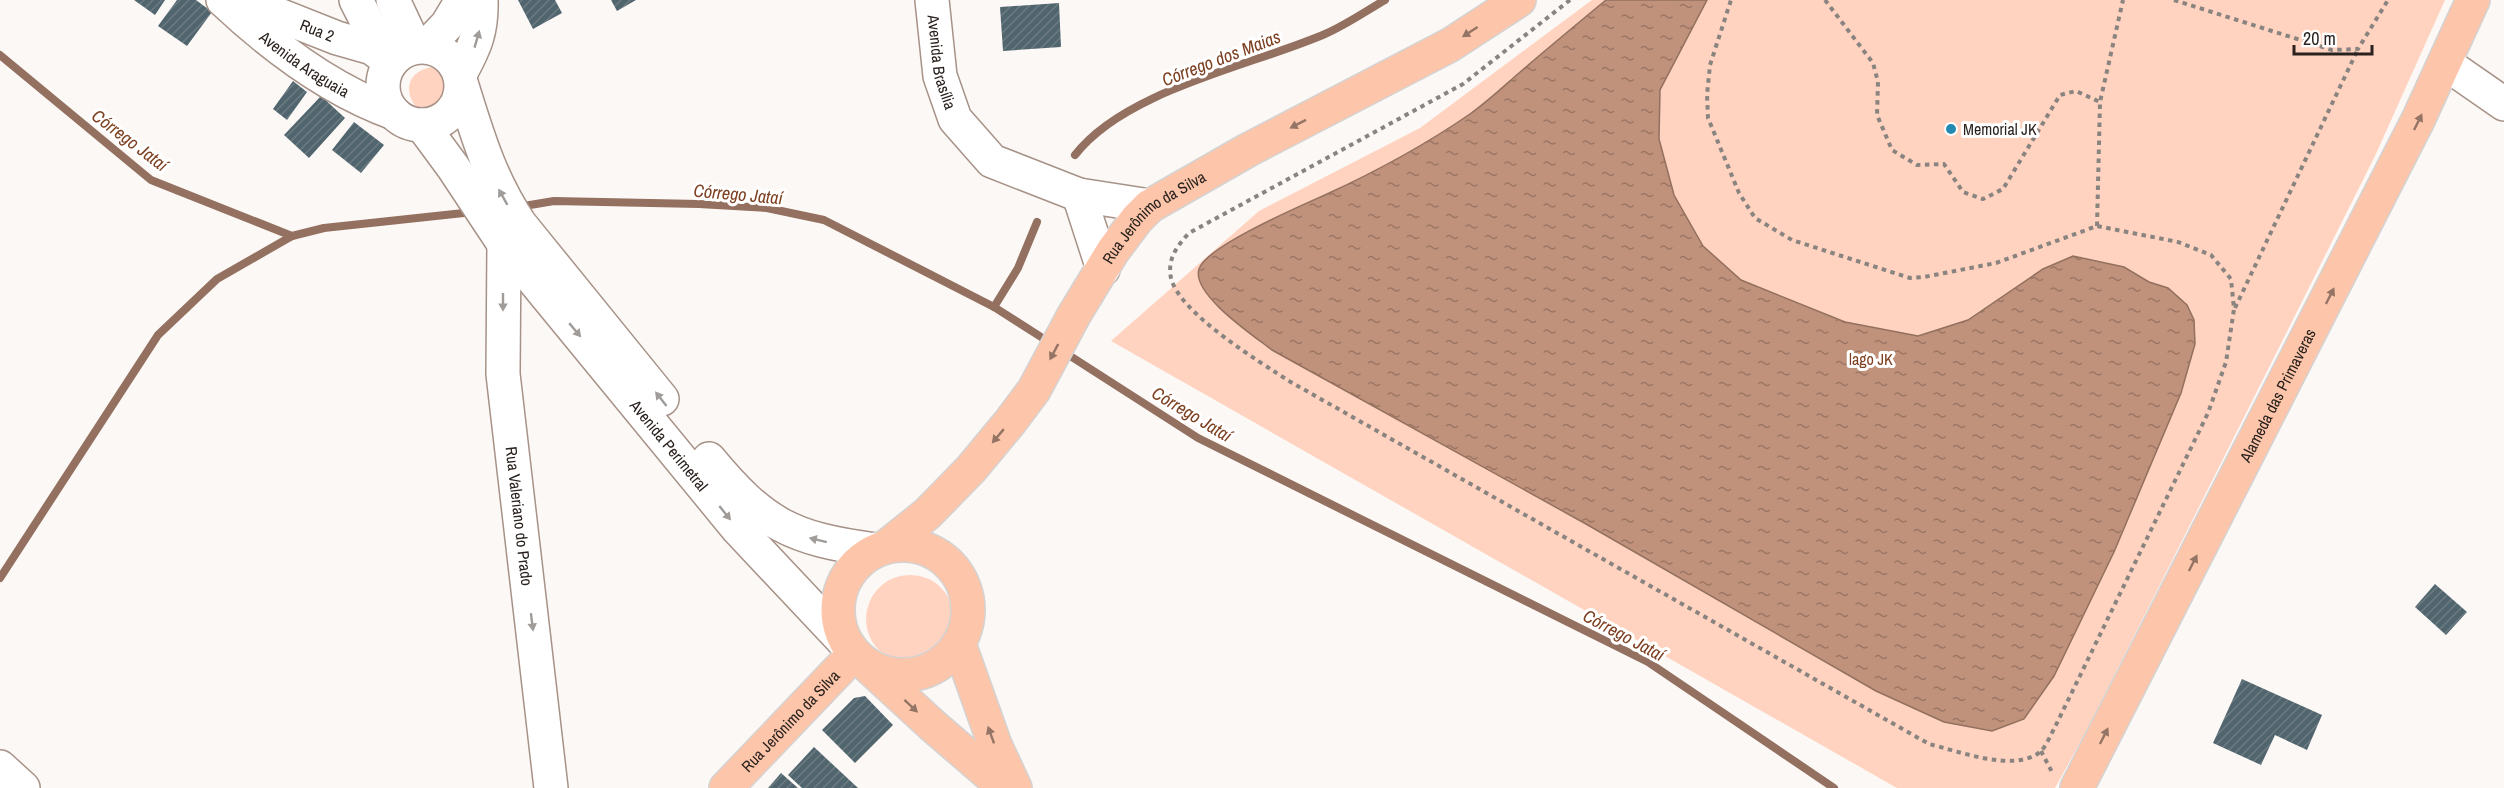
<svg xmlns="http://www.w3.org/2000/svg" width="2504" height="788" font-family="'Archivo Narrow',sans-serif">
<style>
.green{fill:#ffd3bf}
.water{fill:url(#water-ripples);stroke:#93705f;stroke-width:1.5}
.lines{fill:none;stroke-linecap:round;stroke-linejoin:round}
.stream{stroke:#93705f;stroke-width:8}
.building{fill:url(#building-hatch)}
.minor-casing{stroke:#a79288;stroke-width:36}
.major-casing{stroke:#d4d3d2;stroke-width:36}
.path{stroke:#8a8481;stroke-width:4;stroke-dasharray:4.5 4.5;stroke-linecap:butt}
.minor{stroke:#fff;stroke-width:33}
.major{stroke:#fdc5aa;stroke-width:33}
.oneway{fill:#947464}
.oneway2{fill:#9f9c9a}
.poi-dot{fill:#228ab2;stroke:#fff;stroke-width:2}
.labels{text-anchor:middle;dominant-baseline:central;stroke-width:6;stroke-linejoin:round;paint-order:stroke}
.street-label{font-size:16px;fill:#2a221e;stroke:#fff}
.poi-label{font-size:16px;fill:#2a221e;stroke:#fff;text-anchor:start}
.park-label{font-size:16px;fill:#7e4021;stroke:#fff}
.water-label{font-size:18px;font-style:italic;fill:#7d4021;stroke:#fff}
</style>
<defs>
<pattern id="water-ripples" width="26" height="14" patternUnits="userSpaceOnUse" patternTransform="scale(1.5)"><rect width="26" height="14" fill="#c0917b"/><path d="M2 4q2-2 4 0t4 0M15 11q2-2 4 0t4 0" fill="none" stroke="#9c7664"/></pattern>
<pattern id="building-hatch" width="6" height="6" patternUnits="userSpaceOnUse" patternTransform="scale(1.5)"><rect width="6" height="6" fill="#51656f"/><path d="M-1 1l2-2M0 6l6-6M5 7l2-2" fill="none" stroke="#6c7b82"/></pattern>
</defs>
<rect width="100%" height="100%" fill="#fcf8f6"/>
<g class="green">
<polygon points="1592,0 2445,0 2375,156 2086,732 2055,788 1897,788 1111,341 1259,211 1420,128"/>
<path d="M432 67 447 72 454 100C425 143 382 76 432 67Z"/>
<circle cx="910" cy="619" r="44"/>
</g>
<path class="water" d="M1606 0H1707L1660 90 1659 139 1674 195 1703 246 1741 280 1845 322 1918 336 1968 320 2043 269 2073 256 2124 267 2149 282 2168 288 2187 305 2194 320 2195 344 2181 393 2114 552 2054 676 2024 719 1992 731 1944 722 1876 691 1586 524 1272 350C1254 336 1191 294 1199 269 1206 246 1303 205 1327 194 1377 171 1425 145 1470 114 1487 102 1503 87 1519 73 1548 48 1577 24 1606 0Z"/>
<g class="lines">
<g class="stream">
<polyline points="0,55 151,180 292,236"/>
<path d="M1075 155C1125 90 1251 66 1325 34 1346 25 1366 11 1385 0"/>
<polyline points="518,207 554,201 699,204 767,208 824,220 994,307 1052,344"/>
<polyline points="994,307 1018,268 1037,222"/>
<polyline points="1064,352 1198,438 1648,662 1834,788"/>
<polyline points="0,578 158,335 217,279 292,236 324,228 473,212"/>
</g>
</g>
<g class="building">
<polygon points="134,0 165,0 155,15"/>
<polygon points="177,0 196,0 212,12 187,46 158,26"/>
<polygon points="518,0 555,0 562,13 533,29"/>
<polygon points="611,0 636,0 617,11"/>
<polygon points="1059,3 1061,47 1003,51 1000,7"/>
<polygon points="293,81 307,92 287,120 273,109"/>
<polygon points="321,96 345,118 309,158 284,135"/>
<polygon points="354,122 384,145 361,173 332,150"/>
<polygon points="2435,584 2467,612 2446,635 2415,607"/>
<polygon points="2242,679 2322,715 2307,750 2275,735 2261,765 2213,743"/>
<polygon points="865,696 893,725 855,763 822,730 854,698"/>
<polygon points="814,747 858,788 802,788 788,775"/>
<polygon points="781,773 798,788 768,788"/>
</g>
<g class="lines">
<defs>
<g id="minor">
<path id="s1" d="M223 0C273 47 330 90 394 113"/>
<path id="s2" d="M241 0 337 38 372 48 391 62"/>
<polyline points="356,0 377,41 393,59"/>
<polyline points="393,0 415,47"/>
<path id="s3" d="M932 0 940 76 955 119 992 161 1079 195 1150 206"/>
<polyline points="427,46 447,25 462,0"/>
<circle cx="422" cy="86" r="39"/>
<polyline points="2445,63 2504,104"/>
<path d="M460 74C475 47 482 31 481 0"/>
<path d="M462 86C478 137 490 179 520 224L662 399"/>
<path id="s4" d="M422 125 453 167 504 244 738 529 850 648"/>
<polyline points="1079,195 1103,269"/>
<path id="s5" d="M504 244 503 374 551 788"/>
<path d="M709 459C763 524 791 539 876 550"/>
<polyline points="0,767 23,788"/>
</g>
<g id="major">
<circle cx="903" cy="610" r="65"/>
<path id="s6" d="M887 546 927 514 971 469 1010 422 1034 390 1074 315 1113 251 1137 219 1150 206 1248 150 1450 45 1519 0"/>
<polyline points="959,644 995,745 1015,788"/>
<polyline points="869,667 932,725 1005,788"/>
<path id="s7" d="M726 788 854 654"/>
<path id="s8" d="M2077 788 2418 120 2473 0"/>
</g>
</defs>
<use href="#minor" class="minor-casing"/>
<use href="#major" class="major-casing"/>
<g class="path">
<path d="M1570 0 1463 84 1189 233C1177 246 1167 259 1171 278 1179 313 1260 362 1289 381L1929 744C1958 751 2014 773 2040 752 2046 747 2051 734 2055 727L2208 413 2226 362 2234 309 2231 279 2211 255 2178 242 2097 226 1996 263 1924 277 1910 278 1792 240 1755 218 1739 193 1708 118 1707 95 1710 65 1731 0"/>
<polyline points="1825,0 1873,63 1878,82 1877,115 1892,150 1917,165 1944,164 1963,192 1983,199 2003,189 2060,95 2076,91 2100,102"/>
<polyline points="2174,0 2332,50 2358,49 2388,0"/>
<polyline points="2097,226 2100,102 2123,0"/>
<polyline points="2235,308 2358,49"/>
<polyline points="2041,751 2053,774"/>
</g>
<use href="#minor" class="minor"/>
<use href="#major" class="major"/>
</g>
<defs><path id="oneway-solid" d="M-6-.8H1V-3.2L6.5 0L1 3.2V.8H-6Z" transform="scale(1.5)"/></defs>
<g class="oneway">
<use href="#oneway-solid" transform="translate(1470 32) rotate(147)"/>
<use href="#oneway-solid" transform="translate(2418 122) rotate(-64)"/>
<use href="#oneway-solid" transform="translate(1298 124) rotate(153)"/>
<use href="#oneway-solid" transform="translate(2330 296) rotate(-63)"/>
<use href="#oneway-solid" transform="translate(1054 352) rotate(118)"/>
<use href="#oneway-solid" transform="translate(998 436) rotate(130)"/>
<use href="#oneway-solid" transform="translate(2193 563) rotate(-63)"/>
<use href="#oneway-solid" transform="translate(911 706) rotate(43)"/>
<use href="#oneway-solid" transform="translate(991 735) rotate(-110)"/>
<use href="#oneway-solid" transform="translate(2104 736) rotate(-63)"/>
</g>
<g class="oneway2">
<use href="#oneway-solid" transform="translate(477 39) rotate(-74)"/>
<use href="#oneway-solid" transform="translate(503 197) rotate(-119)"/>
<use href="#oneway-solid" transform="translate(503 302) rotate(90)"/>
<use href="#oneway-solid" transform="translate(575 330) rotate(50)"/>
<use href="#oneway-solid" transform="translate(661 399) rotate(-128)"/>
<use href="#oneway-solid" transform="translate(725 513) rotate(51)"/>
<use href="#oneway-solid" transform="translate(818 540) rotate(-166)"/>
<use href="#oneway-solid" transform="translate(532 622) rotate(83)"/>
</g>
<circle class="poi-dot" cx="1951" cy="129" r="6"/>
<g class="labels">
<g class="street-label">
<text stroke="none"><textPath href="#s2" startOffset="82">Rua 2</textPath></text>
<text stroke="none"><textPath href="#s3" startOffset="63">Avenida Brasília</textPath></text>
<text stroke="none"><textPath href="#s1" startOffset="104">Avenida Araguaia</textPath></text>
<text stroke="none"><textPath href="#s6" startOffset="429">Rua Jerônimo da Silva</textPath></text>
<text stroke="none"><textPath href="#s8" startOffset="441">Alameda das Primaveras</textPath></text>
<text stroke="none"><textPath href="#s4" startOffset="405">Avenida Perimetral</textPath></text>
<text stroke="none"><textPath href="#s5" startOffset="273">Rua Valeriano do Prado</textPath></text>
<text stroke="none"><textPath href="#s7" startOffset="93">Rua Jerônimo da Silva</textPath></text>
</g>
<g class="poi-label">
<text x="1963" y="129">Memorial JK</text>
</g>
<g class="park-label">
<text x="1871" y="359">lago JK</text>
</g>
<g class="water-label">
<text transform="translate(1221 58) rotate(-21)">Córrego dos Maias</text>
<text transform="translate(130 140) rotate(37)">Córrego Jataí</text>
<text transform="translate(738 194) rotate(5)">Córrego Jataí</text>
<text transform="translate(1192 414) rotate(31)">Córrego Jataí</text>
<text transform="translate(1624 635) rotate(28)">Córrego Jataí</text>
</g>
</g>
<path d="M2294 45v9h78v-9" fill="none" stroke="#2a221e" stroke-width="3"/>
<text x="2303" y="45" font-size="18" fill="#2a221e" stroke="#ffffff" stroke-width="4.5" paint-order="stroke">20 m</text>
</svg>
